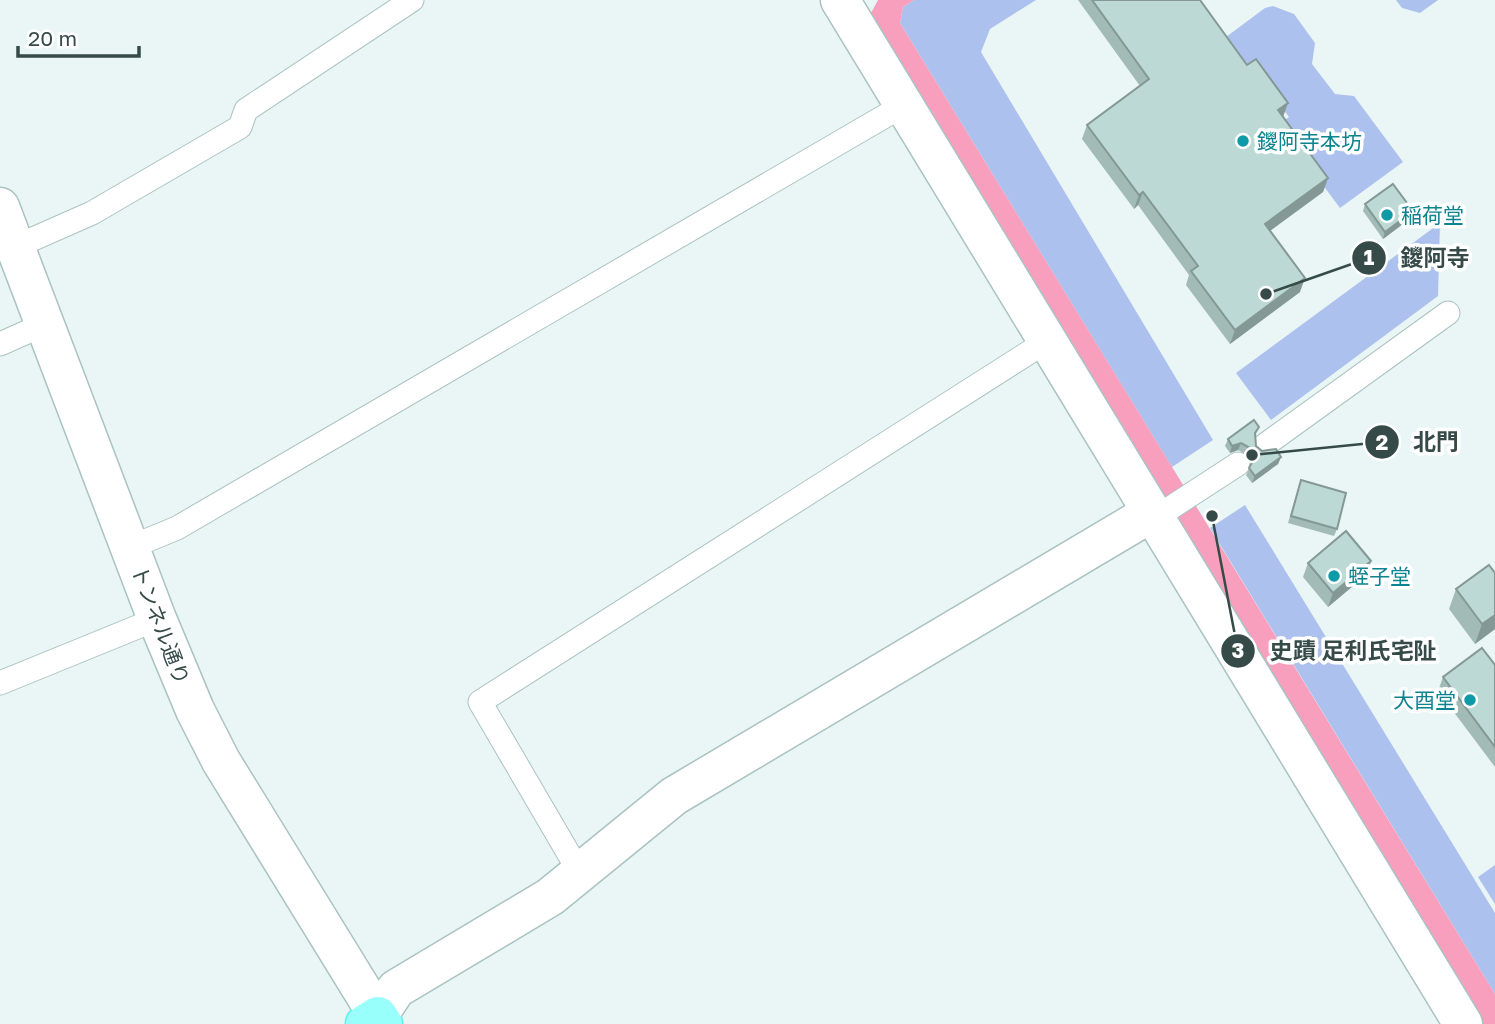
<svg xmlns="http://www.w3.org/2000/svg" width="1495" height="1024" font-family="'Golos Text','Noto Sans JP',sans-serif">
<style>
.green{fill:#adc1ef}
.water{fill:#f99fbe}
.lines{fill:none;stroke-linecap:round;stroke-linejoin:round}
.service-casing{stroke:#aac3c0;stroke-width:25}
.minor-casing{stroke:#aac3c0;stroke-width:41}
.tertiary-casing{stroke:#aac3c0;stroke-width:41}
.primary-casing{stroke:#5bf2e9;stroke-width:41}
.service{stroke:#fff;stroke-width:23}
.minor{stroke:#fff;stroke-width:38}
.tertiary{stroke:#fff;stroke-width:38}
.primary{stroke:#99fffb;stroke-width:38}
.wall{fill:#a2bbb7}
.shaded-wall{fill:#849895}
.building{fill:#bcd9d5;stroke:#849895;stroke-width:2}
.culture-dot{fill:#0f9aa8;stroke:#fff;stroke-width:2.5}
.labels{text-anchor:middle;dominant-baseline:central;stroke-width:7;stroke-linejoin:round;paint-order:stroke}
.culture-label{font-size:21px;fill:#0d838f;stroke:#fff;text-anchor:start}
.street-label{font-size:21px;fill:#364b48;stroke:#fff}
.leader{fill:none;stroke:#364b48;stroke-width:2.5}
.callout-dot{fill:#364b48;stroke:#fff;stroke-width:2.5}
.mark-label{font-size:21px;text-anchor:middle;font-weight:bold;fill:#fff}
.callout-label{font-size:23px;text-anchor:middle;font-weight:bold;fill:#364b48;stroke:#fff;stroke-width:7;stroke-linejoin:round;paint-order:stroke}
</style>
<rect width="100%" height="100%" fill="#e9f6f5"/>
<g class="green">
<polygon points="914,0 1036,0 990,29 981,52 1213,440 1172,467 900,23 903,7"/>
<polygon points="1396,0 1438,0 1420,13 1402,8"/>
<polygon points="1273,6 1294,14 1315,43 1312,64 1335,94 1354,96 1403,162 1340,208 1278,125 1289,117 1253,69 1242,76 1218,43 1265,8"/>
<polygon points="1440,223 1438,296 1271,420 1236,373"/>
<polygon points="1245,505 1495,913 1495,994 1210,528"/>
<polygon points="1495,865 1495,904 1478,877"/>
</g>
<polygon class="water" points="878,0 914,0 903,7 900,23 1495,994 1495,1024 1483,1024 1203,574 871,13"/>
<g class="lines">
<defs>
<g id="service">
<polyline points="15,247 92,213 240,127 246,110 412,0"/>
<polyline points="0,344 45,324"/>
<polyline points="1265,445 1448,313"/>
<polyline points="1155,518 1238,464"/>
<polyline points="131,547 177,528 904,105"/>
<polyline points="0,683 157,619"/>
<polyline points="580,873 480,702 1047,341"/>
</g>
<g id="minor">
<polyline points="840,0 1463,1024"/>
<polyline points="378,1016 396,989 550,897 674,796 1151,513"/>
</g>
<polyline id="tertiary" points="0,207 157,619 195,710 221,761 378,1016"/>
<polyline id="primary" points="365,1024 378,1016 383,1024"/>
</defs>
<use href="#service" class="service-casing"/>
<use href="#minor" class="minor-casing"/>
<use href="#tertiary" class="tertiary-casing"/>
<use href="#primary" class="primary-casing"/>
<use href="#service" class="service"/>
<use href="#minor" class="minor"/>
<use href="#tertiary" class="tertiary"/>
<use href="#primary" class="primary"/>
</g>
<g class="wall">
<polygon points="1078,0 1200,0 1328,178 1323,192 1270,231 1300,292 1230,344 1186,285 1189,275 1138,205 1134,209 1082,139 1087,125 1140,86"/>
<polygon points="1365,204 1411,218 1383,239 1363,211"/>
<polygon points="1259,427 1255,436 1256,446 1262,451 1281,457 1278,464 1252,483 1246,475 1252,463 1249,456 1238,450 1230,453 1225,446 1228,439"/>
<polygon points="1301,480 1337,529 1334,536 1288,523"/>
<polygon points="1371,561 1366,575 1328,607 1303,577 1308,563"/>
<polygon points="1495,573 1495,629 1475,644 1449,609 1456,589"/>
<polygon points="1495,665 1495,767 1438,691 1443,677"/>
</g>
<g class="shaded-wall">
<polygon points="1288,103 1283,117 1278,110"/>
<polygon points="1328,178 1323,192 1260,238 1265,224"/>
<polygon points="1143,192 1138,205 1134,209 1139,195"/>
<polygon points="1413,211 1411,218 1383,239 1385,232"/>
<polygon points="1305,278 1300,292 1230,344 1235,330"/>
<polygon points="1241,443 1238,450 1230,453 1232,446"/>
<polygon points="1281,457 1278,464 1252,483 1255,476"/>
<polygon points="1371,561 1366,575 1328,607 1333,593"/>
<polygon points="1495,615 1495,629 1475,644 1482,624"/>
</g>
<g class="building">
<polygon points="1092,0 1200,0 1247,65 1256,59 1288,103 1278,110 1328,178 1265,224 1305,278 1235,330 1191,271 1198,266 1143,192 1139,195 1087,125 1149,79"/>
<polygon points="1393,184 1413,211 1385,232 1365,204"/>
<polygon points="1254,420 1259,427 1255,433 1256,446 1262,451 1276,449 1281,457 1255,476 1249,468 1255,457 1252,449 1241,443 1232,446 1228,439"/>
<polygon points="1301,480 1346,493 1337,529 1291,516"/>
<polygon points="1346,531 1371,561 1333,593 1308,563"/>
<polygon points="1489,565 1495,573 1495,615 1482,624 1456,589"/>
<polygon points="1482,648 1495,665 1495,747 1443,677"/>
</g>
<g class="culture-dot">
<circle cx="1243" cy="141" r="7"/>
<circle cx="1387" cy="215" r="7"/>
<circle cx="1334" cy="576" r="7"/>
<circle cx="1470" cy="700" r="7"/>
</g>
<g class="labels">
<g class="culture-label">
<text x="1257" y="141">鑁阿寺本坊</text>
<text x="1401" y="215">稲荷堂</text>
<text x="1348" y="576">蛭子堂</text>
<text x="1456" y="700" text-anchor="end">大酉堂</text>
</g>
<g class="street-label">
<text transform="translate(161 625) rotate(69)">トンネル通り</text>
</g>
</g>
<path class="leader" d="M1266 294L1369 258M1252 455L1382 442M1212 516L1238 651"/>
<g class="callout-dot">
<circle cx="1266" cy="294" r="7"/>
<circle cx="1252" cy="455" r="7"/>
<circle cx="1212" cy="516" r="7"/>
<circle cx="1369" cy="258" r="18"/>
<circle cx="1382" cy="442" r="18"/>
<circle cx="1238" cy="651" r="18"/>
</g>
<g class="mark-label">
<text x="1369" y="265">1</text>
<text x="1382" y="450">2</text>
<text x="1238" y="658">3</text>
</g>
<g class="callout-label">
<text x="1435" y="266">鑁阿寺</text>
<text x="1436" y="450">北門</text>
<text x="1353" y="659">史蹟 足利氏宅阯</text>
</g>
<path d="M18 46v10h121v-10" fill="none" stroke="#364b48" stroke-width="3.5"/>
<text x="28" y="46" font-size="21" fill="#364b48" stroke="#ffffff" stroke-width="5" paint-order="stroke">20 m</text>
</svg>
